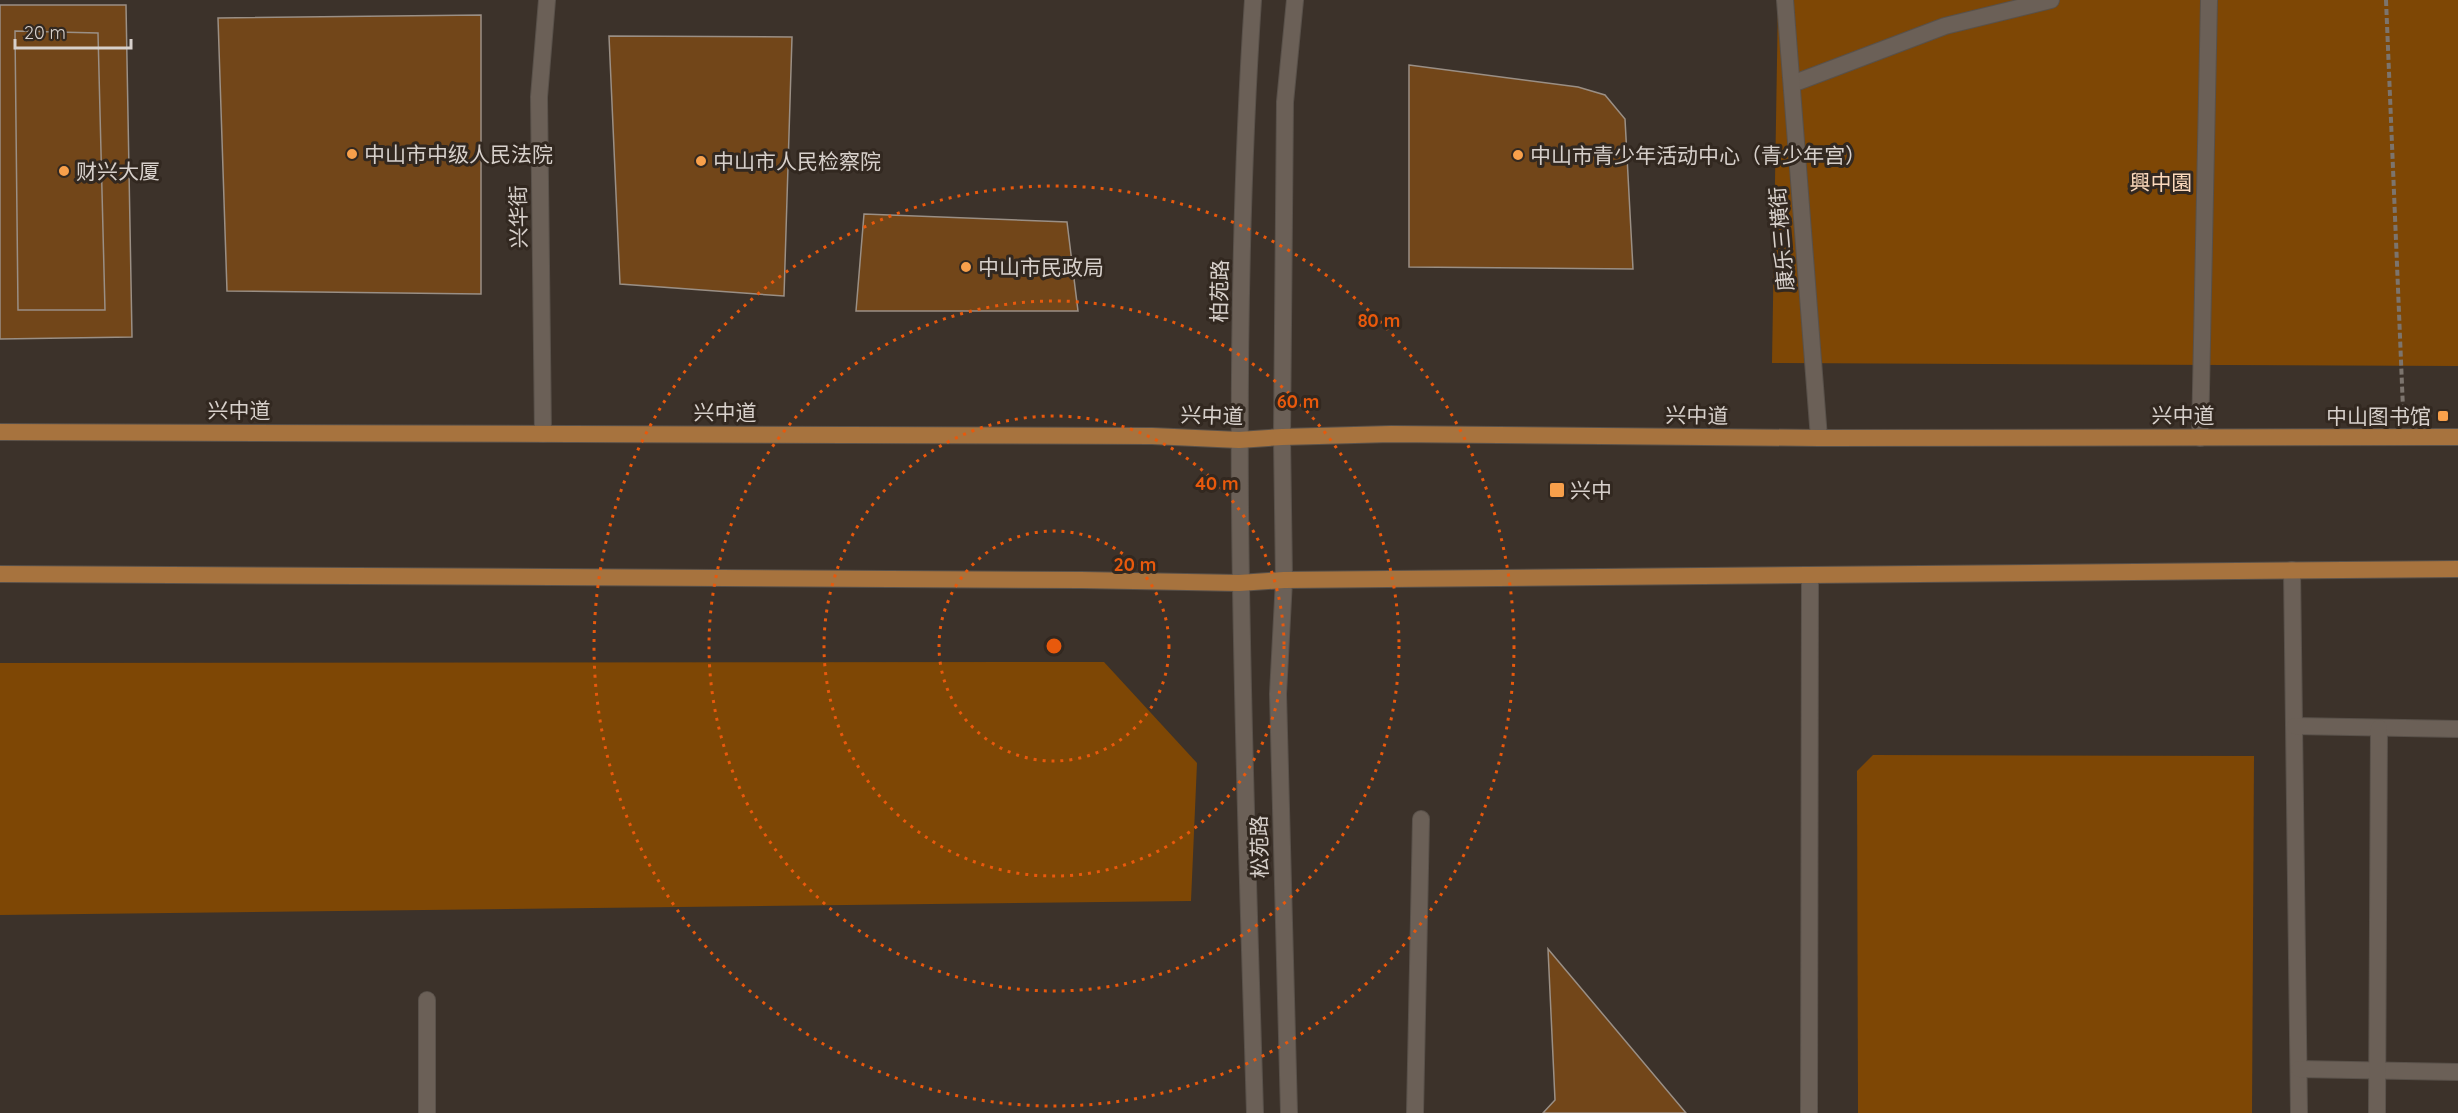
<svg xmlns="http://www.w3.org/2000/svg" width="2458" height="1113" font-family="Quicksand,'Noto Sans SC',sans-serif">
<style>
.green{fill:#7e4705}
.building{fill:#724619;stroke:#9a8f85;stroke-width:1.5}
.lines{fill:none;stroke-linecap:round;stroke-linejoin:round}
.pedestrian-casing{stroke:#59514a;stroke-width:18}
.minor-casing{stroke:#59514a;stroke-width:18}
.tertiary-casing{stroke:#59514a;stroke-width:18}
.primary-casing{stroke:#59514a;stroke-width:18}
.path{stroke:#7c746d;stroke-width:4;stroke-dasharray:6 3;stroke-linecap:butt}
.pedestrian{stroke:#6b6057;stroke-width:16}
.minor{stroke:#6b6057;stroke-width:16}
.tertiary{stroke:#6b6057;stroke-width:16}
.primary{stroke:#a7733e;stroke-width:16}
.ring{fill:none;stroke:#e8590c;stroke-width:3;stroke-dasharray:3 6}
.poi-dot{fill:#f8a04b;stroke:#322820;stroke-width:2}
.labels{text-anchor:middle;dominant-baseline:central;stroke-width:6;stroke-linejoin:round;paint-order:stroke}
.poi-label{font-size:21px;fill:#d7d0cb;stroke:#322820;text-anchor:start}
.park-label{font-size:21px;fill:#fbd9bc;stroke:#322820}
.street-label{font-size:21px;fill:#d7d0cb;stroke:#322820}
.centre{fill:#e8590c;stroke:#322820;stroke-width:3}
.ring-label{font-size:18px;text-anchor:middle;font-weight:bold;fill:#e8590c;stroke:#322820;stroke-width:6;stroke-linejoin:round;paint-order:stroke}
</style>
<rect width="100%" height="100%" fill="#3c322a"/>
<g class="green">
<polygon points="1778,0 2458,0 2458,366 1772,363"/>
<polygon points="1104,662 1197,763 1191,901 0,915 0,663"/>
<polygon points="1873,755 2254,756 2252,1113 1858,1113 1857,771"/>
</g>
<g class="building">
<polygon points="0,5 126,5 132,337 0,339"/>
<polygon points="481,15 481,294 227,291 218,18"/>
<polygon points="15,31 98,33 105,310 18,310"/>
<polygon points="609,36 792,37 784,296 620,284"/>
<polygon points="1409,65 1578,87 1605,95 1625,119 1633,269 1409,267"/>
<polygon points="864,214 1067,222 1078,311 856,311"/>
<polygon points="1548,949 1686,1113 1543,1113 1555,1100"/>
</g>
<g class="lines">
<defs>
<g id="pedestrian">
<polyline points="1792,84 1945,26 2051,0"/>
<polyline points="2200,438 2209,0"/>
</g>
<g id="minor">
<polyline points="1785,0 1819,438"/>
<polyline points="543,434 539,97 547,0"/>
<polyline points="2292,570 2299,1113"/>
<polyline points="2295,726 2458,729"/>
<polyline points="427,1000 427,1113"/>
<polyline points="2299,1069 2458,1072"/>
<polyline points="1415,1113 1421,819"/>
<polyline points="1809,1113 1810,576"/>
<polyline points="2377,1113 2379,728"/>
</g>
<g id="tertiary">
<path d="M1253 0C1228 371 1244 742 1255 1113"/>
<polyline points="1289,1113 1278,694 1284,580 1282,437 1285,102 1295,0"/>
</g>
<g id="primary">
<polyline points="0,432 1152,436 1239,440 1282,437 1391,434 1819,438 2458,437"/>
<polyline points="0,574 1081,580 1239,583 1284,580 1389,579 2458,569"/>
</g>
</defs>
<use href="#pedestrian" class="pedestrian-casing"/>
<use href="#minor" class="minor-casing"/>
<use href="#tertiary" class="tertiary-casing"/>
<use href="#primary" class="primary-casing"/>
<polyline class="path" points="2386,0 2403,409"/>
<use href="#pedestrian" class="pedestrian"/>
<use href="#minor" class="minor"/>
<use href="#tertiary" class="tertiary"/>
<use href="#primary" class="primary"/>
</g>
<g class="ring">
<circle cx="1054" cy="646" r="115"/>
<circle cx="1054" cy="646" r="230"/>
<circle cx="1054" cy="646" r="345"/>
<circle cx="1054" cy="646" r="460"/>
</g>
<g class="poi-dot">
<circle cx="352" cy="154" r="6"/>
<circle cx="1518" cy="155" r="6"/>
<circle cx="701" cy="161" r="6"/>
<circle cx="64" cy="171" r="6"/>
<circle cx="966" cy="267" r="6"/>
<rect x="2437" y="410" width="12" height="12" rx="3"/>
<rect x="1549" y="482" width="16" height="16" rx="3"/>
</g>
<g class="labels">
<g class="poi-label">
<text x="364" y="154">中山市中级人民法院</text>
<text x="1530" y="155">中山市青少年活动中心（青少年宫）</text>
<text x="713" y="161">中山市人民检察院</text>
<text x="76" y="171">财兴大厦</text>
<text x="978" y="267">中山市民政局</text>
<text x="2431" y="416" text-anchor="end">中山图书馆</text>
<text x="1570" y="490">兴中</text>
</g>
<g class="park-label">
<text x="2161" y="182">興中園</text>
</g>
<g class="street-label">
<text transform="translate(518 217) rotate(-91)">兴华街</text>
<text transform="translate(1781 239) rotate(-95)">康乐三横街</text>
<text transform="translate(1219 291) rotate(-89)">柏苑路</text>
<text x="239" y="410">兴中道</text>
<text x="725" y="412">兴中道</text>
<text transform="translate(1212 415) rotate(2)">兴中道</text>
<text transform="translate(1697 415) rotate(1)">兴中道</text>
<text x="2183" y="415">兴中道</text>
<text transform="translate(1259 847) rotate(-91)">松苑路</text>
</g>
</g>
<circle cx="1054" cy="646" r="9" class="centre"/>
<g class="ring-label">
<text x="1379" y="327">80 m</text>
<text x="1298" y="408">60 m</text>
<text x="1217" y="490">40 m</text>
<text x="1135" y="571">20 m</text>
</g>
<path d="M15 39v9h116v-9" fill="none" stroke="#d7d0cb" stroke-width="3"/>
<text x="24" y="39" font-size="18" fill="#d7d0cb" stroke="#322820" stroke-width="4.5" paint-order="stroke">20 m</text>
</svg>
